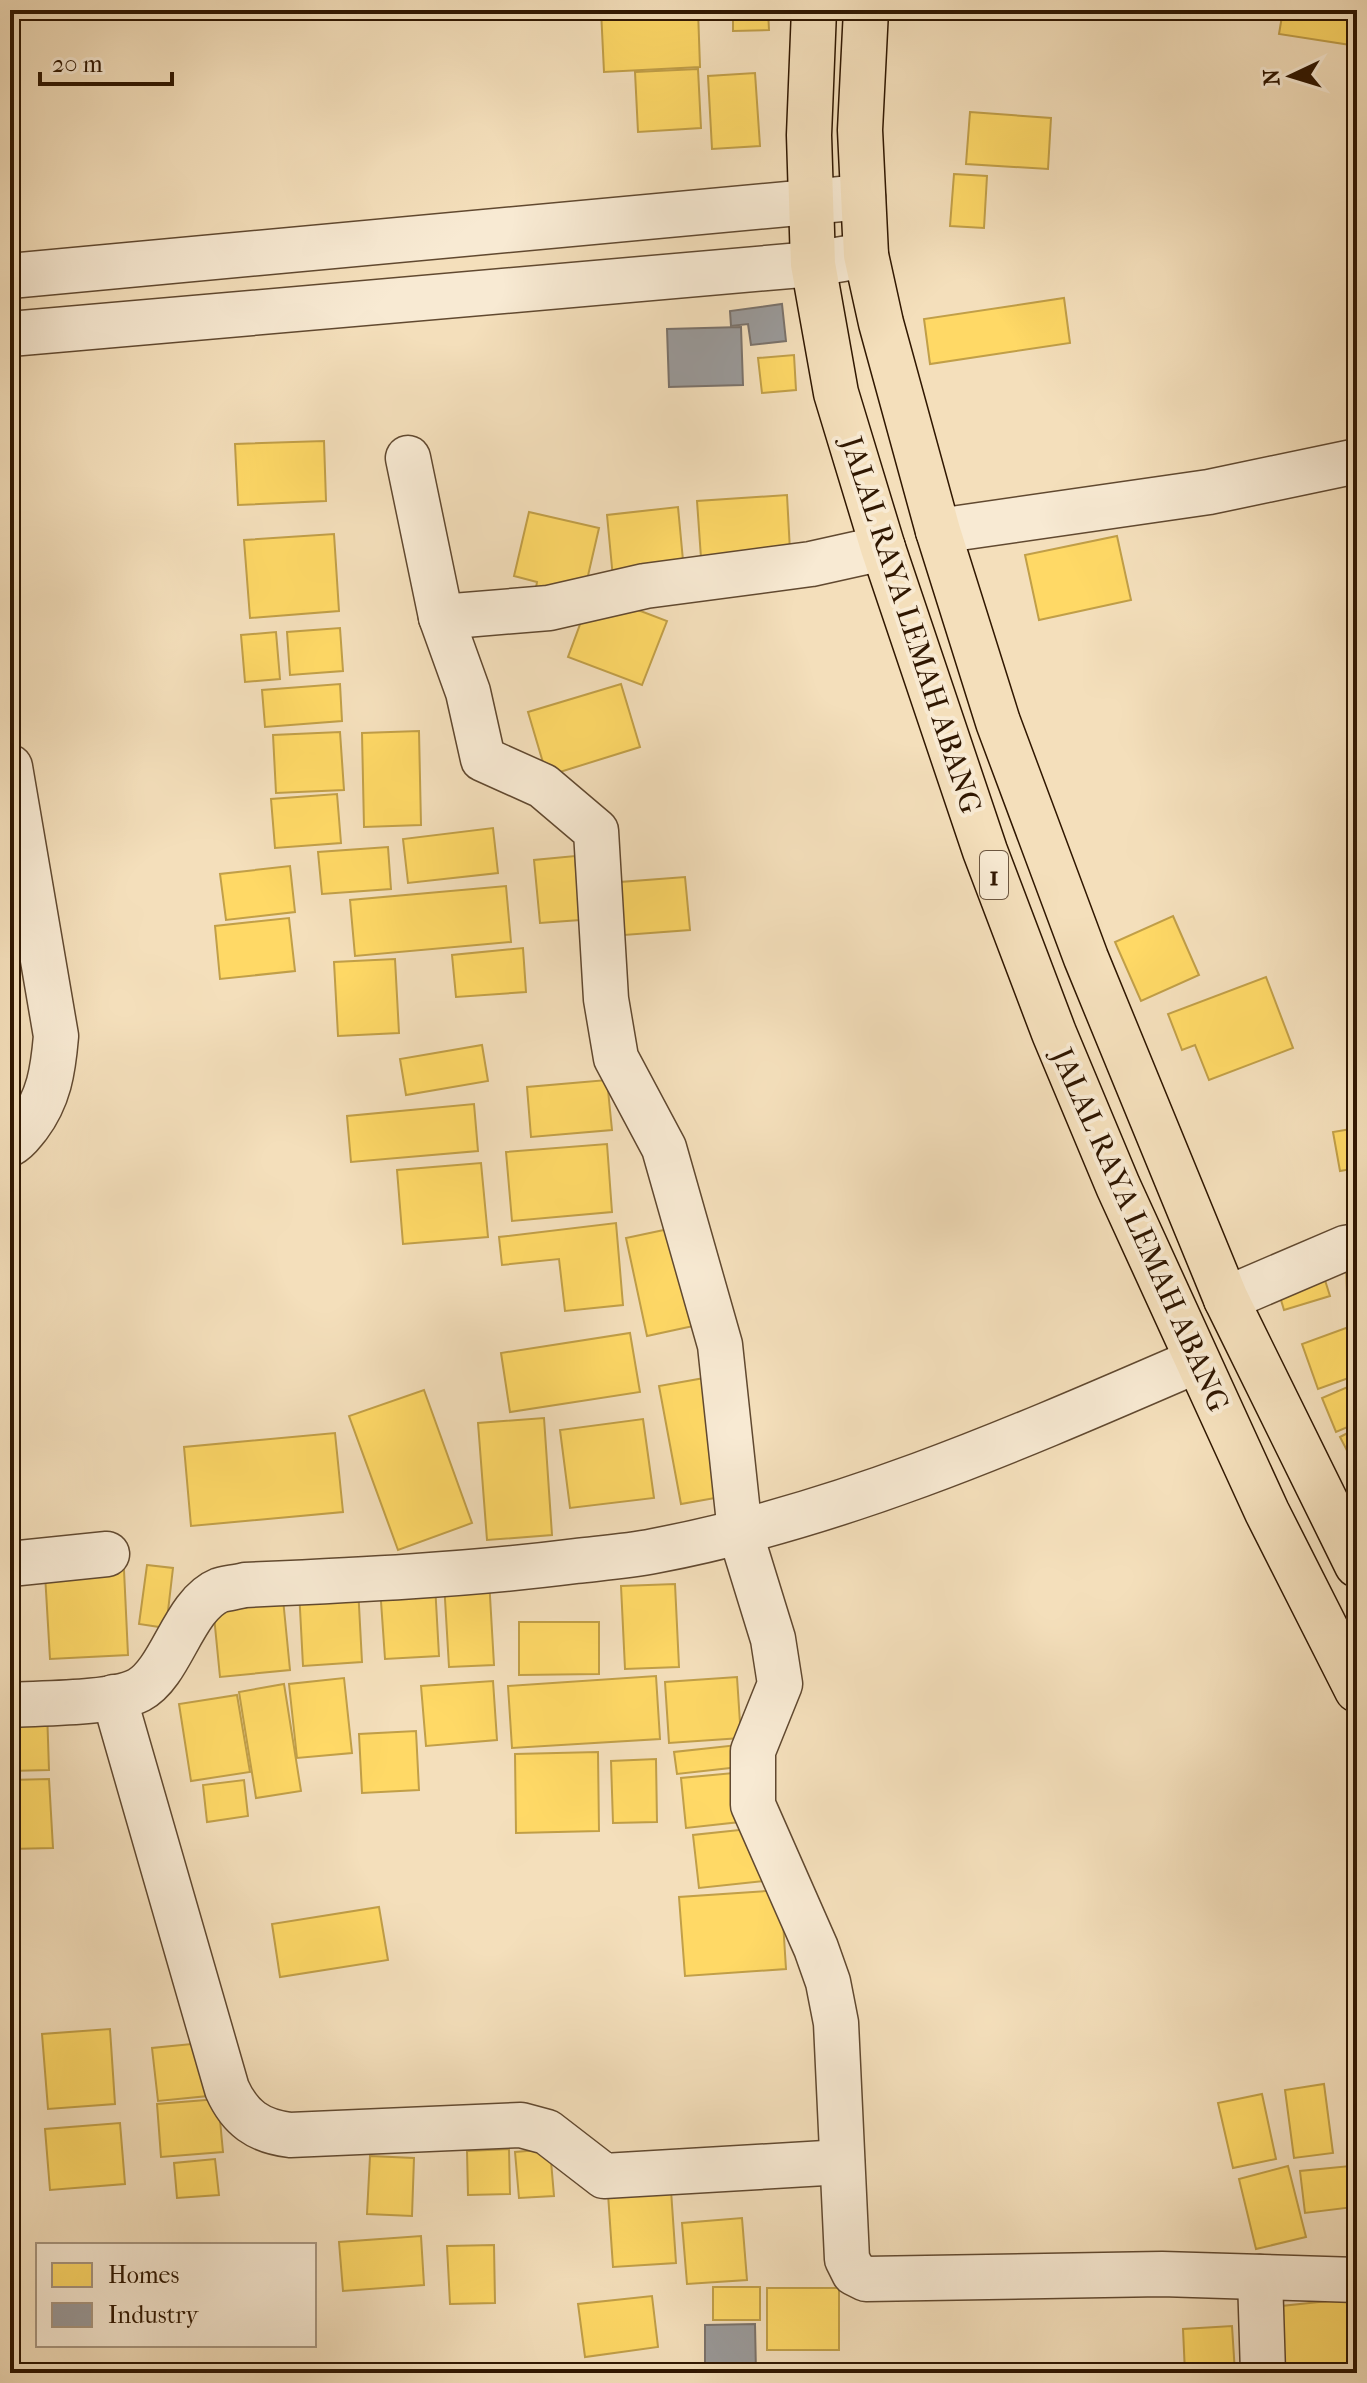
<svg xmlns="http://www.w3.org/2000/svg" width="1367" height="2383" font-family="'IM FELL French Canon',serif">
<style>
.homes{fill:#ffd966;stroke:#c19f48;stroke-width:2}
.industry{fill:#999;stroke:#7a726b;stroke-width:2}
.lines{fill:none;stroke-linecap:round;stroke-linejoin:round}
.minor-casing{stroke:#614930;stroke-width:47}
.highway-casing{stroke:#301701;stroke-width:47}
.minor{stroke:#f8ead3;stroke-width:44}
.highway{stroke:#f4dfbb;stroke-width:44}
.labels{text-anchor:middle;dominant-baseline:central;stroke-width:8;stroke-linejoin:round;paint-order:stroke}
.shield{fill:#f8ead3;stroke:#6c5640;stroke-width:2}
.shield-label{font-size:28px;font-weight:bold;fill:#301701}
.street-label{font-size:30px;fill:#301701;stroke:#f8ead3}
</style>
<rect width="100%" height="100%" fill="#f4dfbb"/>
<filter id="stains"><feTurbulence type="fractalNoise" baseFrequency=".0025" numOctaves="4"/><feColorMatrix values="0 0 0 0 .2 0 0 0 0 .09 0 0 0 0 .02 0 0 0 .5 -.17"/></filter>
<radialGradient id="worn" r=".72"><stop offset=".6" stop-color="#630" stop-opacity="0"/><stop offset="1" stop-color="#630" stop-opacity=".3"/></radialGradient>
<g class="homes">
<polygon points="601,10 698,10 700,67 604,72"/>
<polygon points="733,10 768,10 769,30 733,31"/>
<polygon points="1283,10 1357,10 1357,46 1279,34"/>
<polygon points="698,69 701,128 638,132 635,72"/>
<polygon points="755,73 760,146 712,149 708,76"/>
<polygon points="970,112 1051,118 1048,169 966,164"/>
<polygon points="954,174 987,176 984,228 950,226"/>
<polygon points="1064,298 1070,343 930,364 924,319"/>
<polygon points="794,355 796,390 762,393 758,358"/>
<polygon points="324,441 326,501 238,505 235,444"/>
<polygon points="787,495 790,551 702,572 697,501"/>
<polygon points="678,507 684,571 613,578 607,515"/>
<polygon points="529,512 599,528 584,593 535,594 537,582 514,576"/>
<polygon points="334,534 339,611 250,618 244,540"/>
<polygon points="1117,536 1131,600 1039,620 1025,555"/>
<polygon points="609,599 667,621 642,685 568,657 585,611"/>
<polygon points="340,628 343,671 290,675 287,632"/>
<polygon points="276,632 280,679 245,682 241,635"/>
<polygon points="340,684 342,721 265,727 262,690"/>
<polygon points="621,684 640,747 547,776 528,712"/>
<polygon points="419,731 421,825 364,827 362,733"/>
<polygon points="340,732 344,790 276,793 273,735"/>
<polygon points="337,794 341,843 275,848 271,799"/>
<polygon points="493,828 498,873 408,883 403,839"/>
<polygon points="388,847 391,889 322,894 318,852"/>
<polygon points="575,856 580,920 540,923 534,860"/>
<polygon points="290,866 295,912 226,920 220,874"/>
<polygon points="685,877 690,930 624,935 620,882"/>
<polygon points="506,886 511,942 355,956 350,900"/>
<polygon points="1173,916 1199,975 1141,1001 1115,942"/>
<polygon points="289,918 295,971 220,979 215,926"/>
<polygon points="523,948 526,992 456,997 452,955"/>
<polygon points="395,959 399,1033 338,1036 334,962"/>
<polygon points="1266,977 1293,1048 1209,1080 1195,1045 1182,1050 1168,1014"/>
<polygon points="482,1045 488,1081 406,1095 400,1059"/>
<polygon points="607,1080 612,1130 531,1137 527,1087"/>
<polygon points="474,1104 478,1151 351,1162 347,1116"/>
<polygon points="1357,1128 1357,1168 1340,1171 1333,1132"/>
<polygon points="607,1144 612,1212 512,1221 506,1152"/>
<polygon points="481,1163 488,1237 403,1244 397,1170"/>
<polygon points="616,1223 623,1305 565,1311 559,1259 502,1265 499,1237"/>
<polygon points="678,1227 698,1325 647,1336 626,1238"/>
<polygon points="1346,1261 1357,1261 1357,1292 1347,1293"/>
<polygon points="1324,1277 1330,1296 1284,1310 1278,1290"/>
<polygon points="1357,1324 1357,1375 1318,1389 1302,1344"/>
<polygon points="630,1333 640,1392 510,1412 501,1353"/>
<polygon points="710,1377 732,1495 681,1504 659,1386"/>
<polygon points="1357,1383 1357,1423 1336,1432 1322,1398"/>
<polygon points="424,1390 472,1523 398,1550 349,1416"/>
<polygon points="544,1418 552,1535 487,1540 478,1423"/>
<polygon points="643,1419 654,1498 570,1508 560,1430"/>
<polygon points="1357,1428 1357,1467 1356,1468 1340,1437"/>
<polygon points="335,1433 343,1512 191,1526 184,1447"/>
<polygon points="147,1565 173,1568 166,1628 139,1624"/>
<polygon points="124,1570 128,1655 50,1659 45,1574"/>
<polygon points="489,1579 494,1665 449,1667 444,1582"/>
<polygon points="435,1584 439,1656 385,1659 380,1587"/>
<polygon points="675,1584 679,1667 625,1669 621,1586"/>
<polygon points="358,1587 362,1662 303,1666 299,1590"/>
<polygon points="283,1599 290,1670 220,1677 213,1606"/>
<polygon points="519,1622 599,1622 599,1674 519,1675"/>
<polygon points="656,1676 660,1739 512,1748 508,1686"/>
<polygon points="737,1677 741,1738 669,1743 665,1682"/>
<polygon points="344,1678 352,1753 297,1758 289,1684"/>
<polygon points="493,1681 497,1740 426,1746 421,1686"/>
<polygon points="284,1684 301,1791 256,1798 239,1692"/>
<polygon points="237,1695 250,1772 191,1781 179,1704"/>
<polygon points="47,1710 49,1770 10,1771 10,1712"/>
<polygon points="416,1731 419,1790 362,1793 359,1734"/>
<polygon points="747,1744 748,1766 677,1774 674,1752"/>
<polygon points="598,1752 599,1831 516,1833 515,1754"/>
<polygon points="656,1759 657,1822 613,1823 611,1761"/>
<polygon points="744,1772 749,1821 686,1828 681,1778"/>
<polygon points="49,1779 53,1848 10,1849 10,1780"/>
<polygon points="244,1780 248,1816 207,1822 203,1785"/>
<polygon points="758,1828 764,1881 699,1888 693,1835"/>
<polygon points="781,1890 786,1969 685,1976 679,1897"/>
<polygon points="379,1907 388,1960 280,1977 272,1924"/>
<polygon points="110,2029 115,2104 48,2109 42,2034"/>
<polygon points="212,2042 218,2095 158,2101 152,2048"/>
<polygon points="1324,2084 1333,2153 1294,2158 1285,2090"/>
<polygon points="1262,2094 1276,2159 1233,2168 1218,2103"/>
<polygon points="218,2099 223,2152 161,2157 157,2104"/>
<polygon points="120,2123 125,2184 50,2190 45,2129"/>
<polygon points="509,2149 510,2194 468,2195 467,2151"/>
<polygon points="550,2149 554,2196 519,2198 515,2152"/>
<polygon points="370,2156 414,2158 412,2216 367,2214"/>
<polygon points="215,2159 219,2195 177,2198 174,2163"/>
<polygon points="1288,2166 1306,2237 1256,2249 1239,2179"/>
<polygon points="1350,2166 1354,2207 1305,2213 1300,2171"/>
<polygon points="671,2190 676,2263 613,2267 608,2194"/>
<polygon points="742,2218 747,2280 687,2284 682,2223"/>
<polygon points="421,2236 424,2285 343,2291 339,2242"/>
<polygon points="494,2245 495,2303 450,2304 447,2246"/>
<rect x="713" y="2287" width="47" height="33"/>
<rect x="767" y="2288" width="72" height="62"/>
<polygon points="652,2296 658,2347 585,2357 578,2304"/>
<polygon points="1347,2299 1354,2373 1279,2373 1272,2307"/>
<polygon points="1232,2326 1235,2373 1185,2373 1183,2329"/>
</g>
<g class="industry">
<polygon points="782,304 786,341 751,345 748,324 731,326 730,311"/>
<polygon points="741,327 743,385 669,387 667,329"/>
<polygon points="755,2324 756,2373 705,2373 705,2325"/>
</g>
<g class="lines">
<defs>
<g id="minor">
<polyline points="10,276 863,197"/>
<polyline points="10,334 813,264 866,255"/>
<polyline points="408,458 441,617 468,692 483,759 543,786 596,831 606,999 616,1058 664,1148 720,1345 740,1532 773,1639 780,1684 753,1751 753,1805 816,1948 828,1982 836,2023 847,2259 854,2273 866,2279 1162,2274 1357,2280"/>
<polyline points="938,531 1209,492 1357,461"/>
<polyline points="441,617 549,608 645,586 811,564 883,548"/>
<path d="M10 767 56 1036C53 1071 49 1098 28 1126 22 1133 18 1140 10 1144"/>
<polyline points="1226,1299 1345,1248 1357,1246"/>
<polyline points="10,1564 107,1554"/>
<path d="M114 1697 227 2089C240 2118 258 2131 290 2135L521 2125 547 2132 604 2176 842 2162"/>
<path d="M10 1705C42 1703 112 1704 139 1690 172 1672 183 1605 220 1590 228 1588 237 1587 245 1585 356 1580 466 1575 576 1561 602 1558 629 1556 654 1551 844 1515 1020 1437 1196 1361"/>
<polyline points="1260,2277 1263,2373"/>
</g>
<g id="highway">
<polyline points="814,10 809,135 813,264 836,393 883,548 985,851 1054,1033 1118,1186 1267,1512 1357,1690"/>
<polyline points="866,10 860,130 866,255 881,323 938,531 998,722 1086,958 1226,1299 1357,1565"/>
</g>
</defs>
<use href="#minor" class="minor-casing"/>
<use href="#highway" class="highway-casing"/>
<use href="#minor" class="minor"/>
<use href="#highway" class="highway"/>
</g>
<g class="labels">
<rect class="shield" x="980" y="851" width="28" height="48" rx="6"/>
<g class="shield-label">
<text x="994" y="875">1</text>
</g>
<g class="street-label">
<text transform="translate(911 625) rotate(72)">JALAL RAYA LEMAH ABANG</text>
<text transform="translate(1140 1230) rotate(66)">JALAL RAYA LEMAH ABANG</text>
</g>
</g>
<rect width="1367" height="2383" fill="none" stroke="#f4dfbb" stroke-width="40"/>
<rect x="12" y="12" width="1343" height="2359" fill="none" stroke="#301701" stroke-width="4"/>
<rect x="20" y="20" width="1327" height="2343" fill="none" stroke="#301701" stroke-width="2"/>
<rect x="36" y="2243" width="280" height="104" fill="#f8ead3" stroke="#a8967f" stroke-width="2"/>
<rect x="52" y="2263" width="40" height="24" fill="#ffd966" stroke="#a8967f" stroke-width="2"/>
<text x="108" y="2283" font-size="24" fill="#301701">Homes</text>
<rect x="52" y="2303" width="40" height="24" fill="#999999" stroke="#a8967f" stroke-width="2"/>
<text x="108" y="2323" font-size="24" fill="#301701">Industry</text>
<g transform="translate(1291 76) rotate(266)" stroke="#f8ead3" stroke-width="6" paint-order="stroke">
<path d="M0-6L14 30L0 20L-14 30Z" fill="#301701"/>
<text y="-12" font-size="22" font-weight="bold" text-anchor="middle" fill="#301701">N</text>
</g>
<path d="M40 72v12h132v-12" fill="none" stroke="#301701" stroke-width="4"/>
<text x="52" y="72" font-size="24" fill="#301701" stroke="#f8ead3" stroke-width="6" paint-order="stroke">20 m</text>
<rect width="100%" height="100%" filter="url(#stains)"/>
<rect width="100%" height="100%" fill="url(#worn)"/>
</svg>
